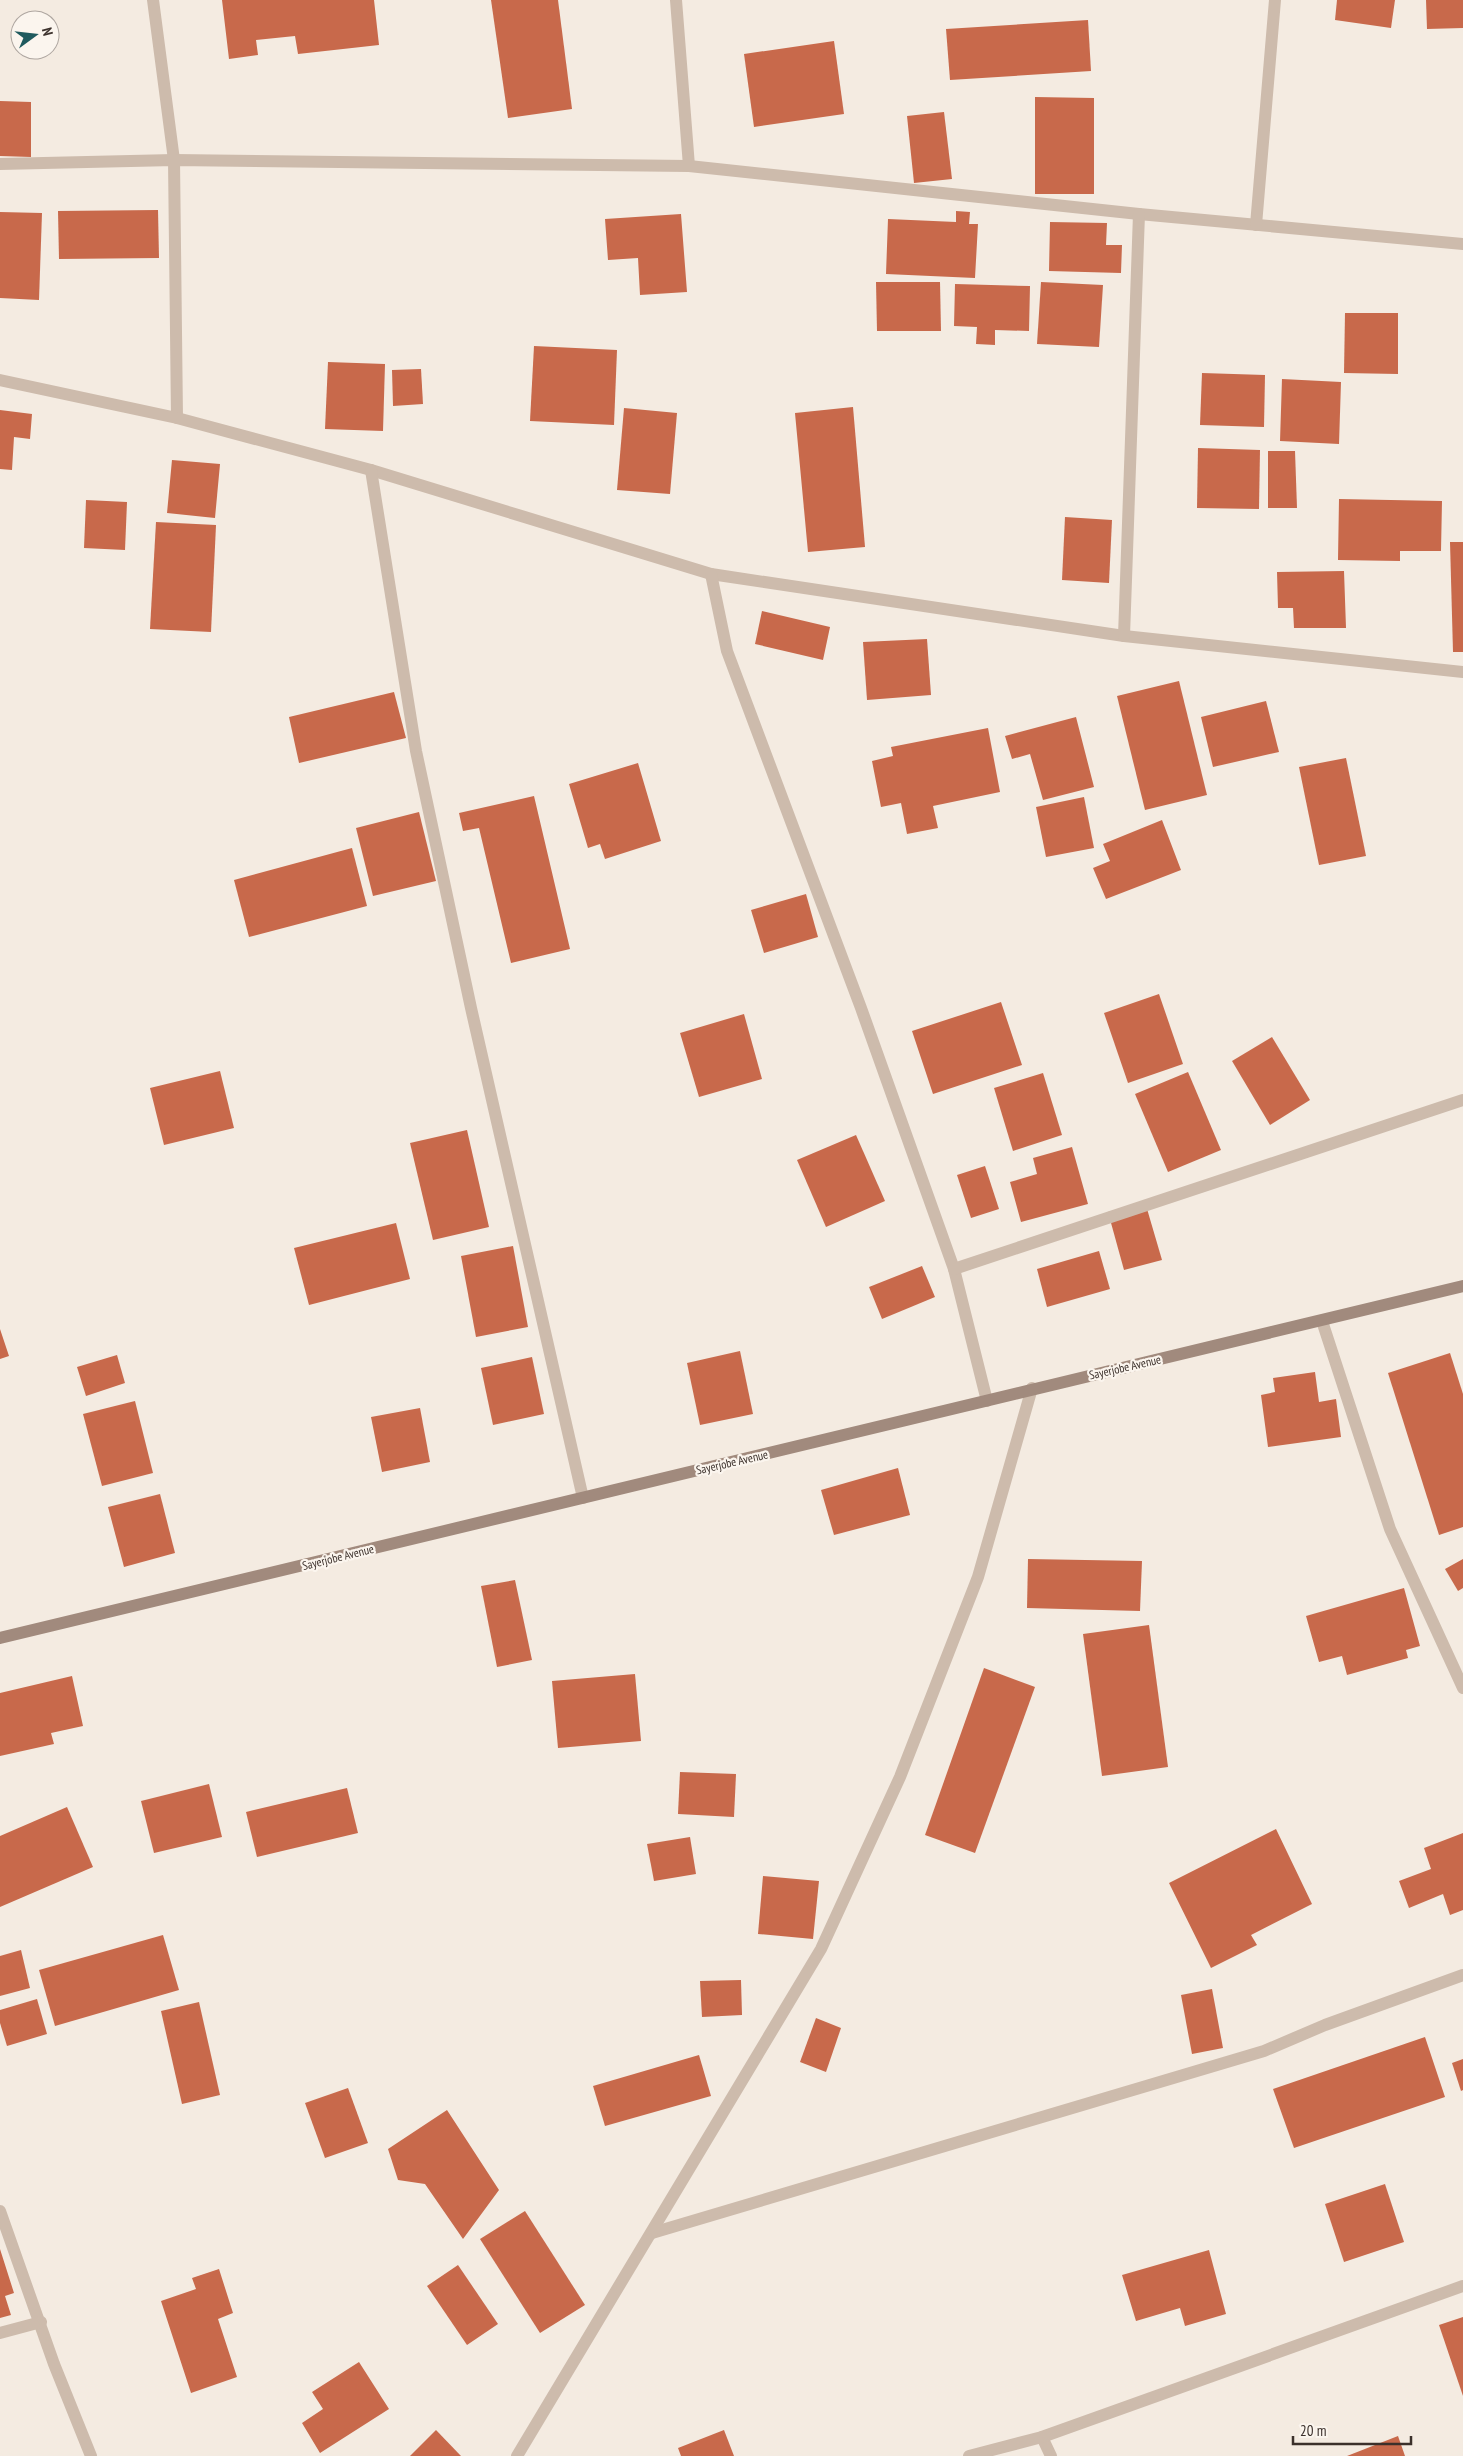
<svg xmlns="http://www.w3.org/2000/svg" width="1463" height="2456" font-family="'PT Sans Narrow',sans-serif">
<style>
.building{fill:#c8694b}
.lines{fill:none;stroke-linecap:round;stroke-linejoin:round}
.street{stroke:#cdbbac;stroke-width:12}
.secondary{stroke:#a18a7d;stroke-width:12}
.labels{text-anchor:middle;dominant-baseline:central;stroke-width:4.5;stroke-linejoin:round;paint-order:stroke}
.street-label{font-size:12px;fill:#3b302b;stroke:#fbf5ee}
</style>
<rect width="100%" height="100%" fill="#f4ebe1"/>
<g class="building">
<polygon points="222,0 374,0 379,45 298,54 295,36 256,40 258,55 229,59"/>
<polygon points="491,0 558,0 572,109 508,118"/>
<polygon points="1337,0 1395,0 1391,28 1335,20"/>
<polygon points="1426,0 1463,0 1463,28 1427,29"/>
<polygon points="1088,20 1091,71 950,80 946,29"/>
<polygon points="834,41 844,114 754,127 744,54"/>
<polygon points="1035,97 1094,98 1094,194 1035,194"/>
<polygon points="0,101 31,102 31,157 0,156"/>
<polygon points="944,112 952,179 914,183 907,116"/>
<polygon points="158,210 159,258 59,259 58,211"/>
<polygon points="956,211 970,212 969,224 978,224 975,278 886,274 888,219 956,222"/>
<polygon points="0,212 42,213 39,300 0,298"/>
<polygon points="681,214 687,292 640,295 638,258 608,260 605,219"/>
<polygon points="1050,222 1107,223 1106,245 1122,245 1121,273 1049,271"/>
<polygon points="876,282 940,282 941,331 877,331"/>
<polygon points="1041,282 1103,285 1099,347 1037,344"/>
<polygon points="955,284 1030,286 1029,331 995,330 995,345 976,344 977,327 954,326"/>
<polygon points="1345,313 1398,313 1398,374 1344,373"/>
<polygon points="534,346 617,350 614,425 530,421"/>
<polygon points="328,362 385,364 383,431 325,429"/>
<polygon points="421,369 423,404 393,406 392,370"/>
<polygon points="1202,373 1265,375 1264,427 1200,425"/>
<polygon points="1282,379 1341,382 1339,444 1280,441"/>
<polygon points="853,407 865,547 808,552 795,413"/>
<polygon points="624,408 677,413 670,494 617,490"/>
<polygon points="0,410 32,414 30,439 14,437 12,470 0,469"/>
<polygon points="1198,448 1260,450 1259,509 1197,508"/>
<polygon points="1268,451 1295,451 1297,508 1268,508"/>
<polygon points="172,460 220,464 215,518 167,513"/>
<polygon points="1339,499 1442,501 1441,551 1400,551 1400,561 1338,560"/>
<polygon points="86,500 127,502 125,550 84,548"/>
<polygon points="1065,517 1112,520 1109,583 1062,580"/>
<polygon points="156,522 216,525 211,632 150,629"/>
<polygon points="1450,542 1463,542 1463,652 1453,652"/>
<polygon points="1344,571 1346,628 1294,628 1293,608 1278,608 1277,572"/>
<polygon points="762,611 830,627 823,660 755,644"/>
<polygon points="927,639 931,695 867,700 863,642"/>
<polygon points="1179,681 1207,795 1145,810 1117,696"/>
<polygon points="394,692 406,738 299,763 289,717"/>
<polygon points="1266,701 1279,752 1213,767 1201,717"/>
<polygon points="1076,717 1094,787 1043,800 1030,754 1012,759 1005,736"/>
<polygon points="988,728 1000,792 933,806 938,828 907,834 901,803 881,807 872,761 893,756 891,747"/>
<polygon points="1346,758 1366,856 1319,865 1299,767"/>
<polygon points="638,763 661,841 605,859 600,844 588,848 569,784"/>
<polygon points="534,796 570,949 511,963 479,828 463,831 459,813"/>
<polygon points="1084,797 1094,848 1046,857 1036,807"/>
<polygon points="419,812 436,881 373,896 356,828"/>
<polygon points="1162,820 1181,870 1106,899 1093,868 1110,861 1103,844"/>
<polygon points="352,848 367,906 249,937 234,880"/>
<polygon points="806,894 818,937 764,953 751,910"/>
<polygon points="1159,994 1183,1064 1128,1083 1104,1013"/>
<polygon points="1001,1002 1022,1065 933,1094 912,1031"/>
<polygon points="744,1014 762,1079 699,1097 680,1033"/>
<polygon points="1272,1037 1310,1100 1270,1125 1232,1061"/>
<polygon points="220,1071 234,1128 164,1145 150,1088"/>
<polygon points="1188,1072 1221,1150 1168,1172 1135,1094"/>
<polygon points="1043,1073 1062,1135 1013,1151 994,1088"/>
<polygon points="467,1130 489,1227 433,1240 410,1143"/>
<polygon points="856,1135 885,1201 826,1227 797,1160"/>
<polygon points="1072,1147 1088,1204 1021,1222 1010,1182 1037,1174 1033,1158"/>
<polygon points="985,1166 999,1209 971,1218 957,1175"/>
<polygon points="1145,1202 1162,1260 1124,1270 1108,1212"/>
<polygon points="396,1223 410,1279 309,1305 294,1248"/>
<polygon points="513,1246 528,1327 476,1337 461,1256"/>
<polygon points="1099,1251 1110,1289 1047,1307 1037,1269"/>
<polygon points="922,1266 935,1297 882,1319 869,1287"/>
<polygon points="0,1329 9,1356 0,1359"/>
<polygon points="740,1351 753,1414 700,1425 687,1363"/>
<polygon points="1450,1353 1463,1394 1463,1527 1439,1535 1388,1373"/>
<polygon points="117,1355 125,1383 86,1396 77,1367"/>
<polygon points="532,1357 544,1414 493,1425 481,1368"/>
<polygon points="1315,1372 1319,1402 1336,1399 1341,1437 1268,1447 1261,1395 1275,1392 1273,1378"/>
<polygon points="135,1401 153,1473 102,1486 83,1414"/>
<polygon points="420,1408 430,1462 382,1472 371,1417"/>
<polygon points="898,1468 910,1515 834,1535 821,1490"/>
<polygon points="160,1494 175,1553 124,1567 108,1507"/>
<polygon points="1028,1559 1142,1561 1140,1611 1027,1608"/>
<polygon points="1463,1559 1463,1588 1458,1591 1445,1569"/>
<polygon points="515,1580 532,1660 497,1667 481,1586"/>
<polygon points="1404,1588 1420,1646 1406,1650 1408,1658 1347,1675 1342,1656 1319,1662 1306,1616"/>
<polygon points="1149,1625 1168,1767 1102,1776 1083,1634"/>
<polygon points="984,1668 1035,1687 975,1853 925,1835"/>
<polygon points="635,1674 641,1741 558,1748 552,1681"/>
<polygon points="72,1676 83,1726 51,1733 54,1744 0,1756 0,1693"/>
<polygon points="680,1772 736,1774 734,1817 678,1814"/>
<polygon points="209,1784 222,1837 154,1853 141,1801"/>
<polygon points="347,1788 358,1833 257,1857 246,1812"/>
<polygon points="67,1807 93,1867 0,1907 0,1836"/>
<polygon points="1276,1829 1312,1904 1251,1935 1257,1945 1211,1968 1169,1883"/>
<polygon points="1463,1833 1463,1910 1450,1915 1443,1894 1409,1908 1399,1881 1431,1869 1424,1848"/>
<polygon points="690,1837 696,1874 654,1881 647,1844"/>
<polygon points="763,1876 819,1881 813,1939 758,1934"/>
<polygon points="163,1935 179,1990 55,2026 39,1970"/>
<polygon points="21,1950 30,1988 0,1996 0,1956"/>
<polygon points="741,1980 742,2015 702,2017 700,1981"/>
<polygon points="1212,1989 1223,2048 1192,2054 1181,1995"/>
<polygon points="37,1999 47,2034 7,2046 0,2023 0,2010"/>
<polygon points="199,2002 220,2095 182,2104 161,2011"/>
<polygon points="816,2018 841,2028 826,2072 800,2062"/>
<polygon points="1425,2037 1445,2097 1294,2148 1273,2089"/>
<polygon points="699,2055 711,2096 605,2126 593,2086"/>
<polygon points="1463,2059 1463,2090 1461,2091 1452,2063"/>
<polygon points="348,2088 368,2143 325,2158 305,2103"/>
<polygon points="447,2110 499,2190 463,2239 425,2184 398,2180 388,2149"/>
<polygon points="1385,2184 1404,2242 1344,2262 1325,2204"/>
<polygon points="525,2211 585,2305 540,2333 480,2239"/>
<polygon points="0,2249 14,2293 5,2296 11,2315 0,2318"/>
<polygon points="1209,2250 1226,2314 1185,2326 1180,2308 1136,2321 1122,2275"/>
<polygon points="458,2265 498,2324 467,2345 427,2286"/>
<polygon points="219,2269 233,2313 218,2319 237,2377 191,2393 161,2301 196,2289 192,2278"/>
<polygon points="1463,2317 1463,2396 1439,2325"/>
<polygon points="359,2362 389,2409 320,2453 302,2423 323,2409 312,2392"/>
<polygon points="436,2430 461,2456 410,2456"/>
<polygon points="724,2430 734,2456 681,2456 678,2448"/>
<polygon points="1398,2436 1405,2456 1347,2456"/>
</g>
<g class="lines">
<g class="street">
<polyline points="153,0 174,160 177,418"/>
<polyline points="676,0 689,166"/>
<polyline points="0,164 174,160 689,166 1139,214 1463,244"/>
<polyline points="1256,225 1275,0"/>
<polyline points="0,380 177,418 371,470 711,574 1124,636 1463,672"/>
<polyline points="371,470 416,751 471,1008 583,1498"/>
<polyline points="711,574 727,651 861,1008 954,1269 987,1401"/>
<polyline points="1124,636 1139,214"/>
<polyline points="954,1269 1463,1100"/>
<polyline points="1322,1321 1390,1529 1463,1688"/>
<polyline points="0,2211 54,2364 91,2456"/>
<polyline points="652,2233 1264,2051 1325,2025 1463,1975"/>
<polyline points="0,2333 41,2322"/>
<polyline points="1042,2437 1051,2456"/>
<polyline points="517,2456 821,1949 900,1777 978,1577 1032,1388"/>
<polyline points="969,2456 1042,2437 1463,2286"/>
</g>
<polyline class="secondary" points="0,1638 1463,1286"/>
</g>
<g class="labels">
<g class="street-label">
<text transform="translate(1125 1367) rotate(-13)">Sayerjobe Avenue</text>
<text transform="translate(732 1462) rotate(-13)">Sayerjobe Avenue</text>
<text transform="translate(338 1557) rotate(-14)">Sayerjobe Avenue</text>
</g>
</g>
<g transform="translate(35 35) rotate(75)"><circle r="24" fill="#fbf5ee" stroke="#aea6a0"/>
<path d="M0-4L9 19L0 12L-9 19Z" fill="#1f5a5e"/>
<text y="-8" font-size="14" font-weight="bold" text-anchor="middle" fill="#3b302b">N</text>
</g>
<path d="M1293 2436v8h118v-8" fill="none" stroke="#3b302b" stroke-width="2.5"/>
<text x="1300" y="2436" font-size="15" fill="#3b302b" stroke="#fbf5ee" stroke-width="4" paint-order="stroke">20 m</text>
</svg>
